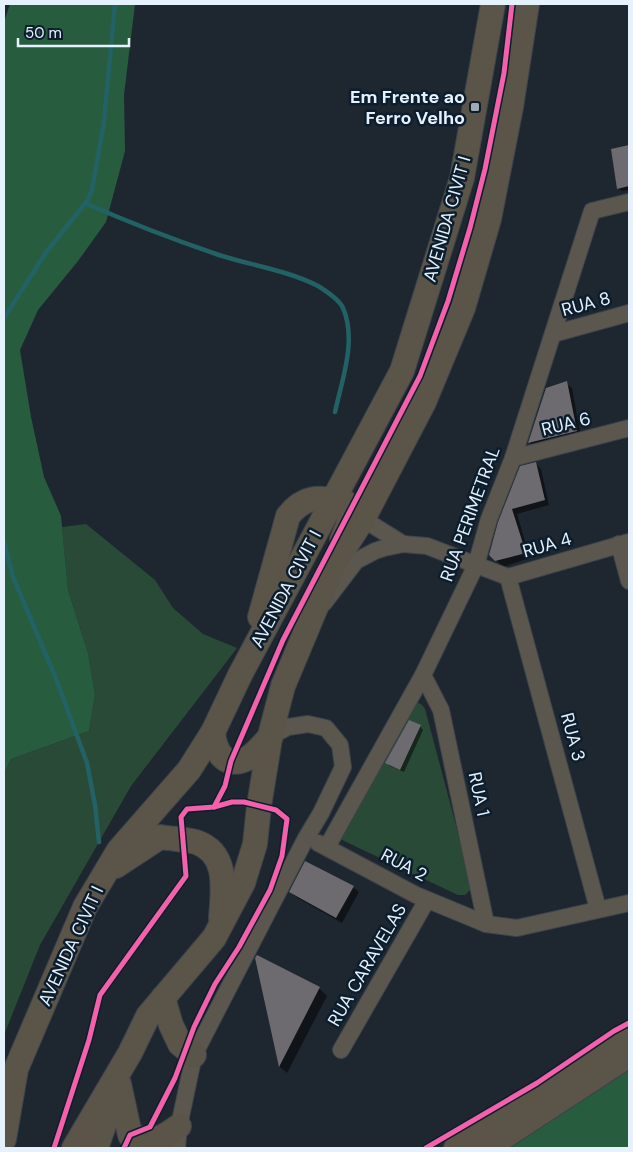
<svg xmlns="http://www.w3.org/2000/svg" width="633" height="1152" font-family="'DM Sans',sans-serif">
<style>
.green{fill:#294a37}
.forest{fill:#285c3f}
.shadow{fill:#0007}
.lines{fill:none;stroke-linecap:round;stroke-linejoin:round}
.stream{stroke:#226265;stroke-width:4.5}
.building{fill:#6d6a70}
.minor-casing{stroke:#3c434b;stroke-width:18}
.secondary-casing{stroke:#3c434b;stroke-width:26}
.minor{stroke:#5b574e;stroke-width:16}
.secondary{stroke:#5b5448;stroke-width:24}
.cycleway-casing{stroke:#0c1e2e;stroke-width:8}
.cycleway{stroke:#f560ab;stroke-width:5}
.poi-dot{fill:#9faab5;stroke:#0c1e2e;stroke-width:2}
.labels{text-anchor:middle;dominant-baseline:central;stroke-width:5;stroke-linejoin:round;paint-order:stroke}
.poi-label{font-size:18px;font-weight:bold;fill:#e5f1fc;stroke:#0c1e2e;text-anchor:end}
.street-label{font-size:18px;fill:#e5f1fc;stroke:#0c1e2e}
</style>
<rect width="100%" height="100%" fill="#1e2730"/>
<g class="green">
<polygon points="86,524 155,580 173,608 203,634 237,648 131,786 40,945 4,1035 4,774 11,759 89,731 95,695 88,653 68,590 62,527"/>
<polygon points="415,701 422,705 425,709 471,882 470,890 465,895 458,895 340,839"/>
</g>
<g class="forest">
<polygon points="10,4 135,4 124,95 125,151 106,222 78,261 38,310 20,350 31,417 44,477 61,516 68,590 88,653 95,695 89,731 11,759 4,774 4,22"/>
<polygon points="629,1068 629,1148 501,1148"/>
</g>
<g class="shadow">
<polygon points="628,146 629,190 622,191 618,188"/>
<polygon points="566,383 572,388 581,437 535,448 530,443"/>
<polygon points="536,464 541,469 549,505 517,514 530,558 503,567 491,555 500,523"/>
<polygon points="420,726 423,730 404,772 390,766 387,763"/>
<polygon points="353,887 359,892 342,923 296,897 291,892"/>
<polygon points="258,956 319,988 327,996 287,1073 280,1067"/>
</g>
<g class="lines">
<g class="stream">
<path d="M85 203C128 222 172 239 216 254 249 265 287 270 318 286 326 291 339 299 343 308 357 340 342 380 335 412"/>
<polyline points="4,318 47,251 87,201 92,190 104,122 115,4"/>
<polyline points="4,541 13,577 55,676 87,763 95,805 99,842"/>
</g>
</g>
<g class="building">
<polygon points="629,145 629,186 617,189 611,149"/>
<polygon points="567,381 577,431 528,443 546,388"/>
<polygon points="536,462 545,500 512,509 526,553 495,561 489,555 498,522 520,466"/>
<polygon points="409,720 421,725 400,770 385,763"/>
<polygon points="305,861 354,886 336,918 289,892"/>
<polygon points="257,955 320,987 279,1067 255,958"/>
</g>
<g class="lines">
<defs>
<g id="minor">
<polyline points="553,334 629,313"/>
<polyline points="513,458 629,428"/>
<polyline points="363,519 403,544"/>
<polyline points="619,544 629,581"/>
<polyline points="508,577 598,909"/>
<polyline points="324,603 356,561 375,551 384,548 403,544 427,546 508,577 629,542"/>
<polyline points="423,675 441,710 486,924"/>
<polyline points="318,843 416,895 486,924 517,928 629,903"/>
<polyline points="327,847 423,675 476,565 489,519 513,458 592,211 629,202"/>
<polyline points="341,1050 427,900"/>
<polyline points="177,1148 179,1126 194,1055 306,838 321,813 343,767 340,745 326,728 308,724 288,727 271,736"/>
</g>
<g id="secondary">
<path d="M260 617 288 516C306 494 319 498 345 502 354 515 347 527 342 540"/>
<path d="M213 732C215 752 225 770 248 758 257 753 264 743 271 736"/>
<path d="M116 866 160 837C172 839 185 839 196 842 229 853 223 890 221 918"/>
<polyline points="163,998 171,1025 180,1044 194,1055"/>
<path d="M119 1084 130 1135C154 1143 158 1141 179 1126"/>
<polyline points="4,1139 16,1069 85,907 119,850 189,770 213,732 240,675 402,371 462,178 493,4"/>
<polyline points="74,1148 130,1053 148,1016 214,938 243,883 255,844 259,806 271,732 283,686 334,564 363,519 424,402 463,308 489,219 511,107 527,4"/>
<polyline points="96,1148 111,1105"/>
<polyline points="456,1148 629,1034"/>
<polyline points="487,1148 629,1055"/>
</g>
</defs>
<use href="#minor" class="minor-casing"/>
<use href="#secondary" class="secondary-casing"/>
<use href="#minor" class="minor"/>
<use href="#secondary" class="secondary"/>
<defs>
<g id="cycleway">
<polyline points="214,807 225,786 231,761 283,640 420,376 448,301 470,228 485,169 504,73 512,4"/>
<polyline points="54,1148 89,1040 100,995 186,876 181,817 187,809 214,807 232,802 244,802 276,810 287,819 282,856 270,890 239,947 215,984 194,1027 175,1078 150,1127 130,1135 124,1148"/>
<polyline points="426,1148 537,1083 614,1031 629,1023"/>
</g>
</defs>
<use href="#cycleway" class="cycleway-casing"/>
<use href="#cycleway" class="cycleway"/>
</g>
<rect class="poi-dot" x="470" y="102" width="10" height="10" rx="2.5"/>
<g class="labels">
<g class="poi-label">
<text x="465" y="97">Em Frente ao<tspan x="465" dy="21">Ferro Velho</tspan></text>
</g>
<g class="street-label">
<text transform="translate(447 219) rotate(-74)">AVENIDA CIVIT I</text>
<text transform="translate(586 304) rotate(-15)">RUA 8</text>
<text transform="translate(566 424) rotate(-14)">RUA 6</text>
<text transform="translate(470 514) rotate(-70)">RUA PERIMETRAL</text>
<text transform="translate(547 545) rotate(-16)">RUA 4</text>
<text transform="translate(286 589) rotate(-62)">AVENIDA CIVIT I</text>
<text transform="translate(573 737) rotate(75)">RUA 3</text>
<text transform="translate(479 794) rotate(78)">RUA 1</text>
<text transform="translate(404 865) rotate(28)">RUA 2</text>
<text transform="translate(71 946) rotate(-65)">AVENIDA CIVIT I</text>
<text transform="translate(367 965) rotate(-60)">RUA CARAVELAS</text>
</g>
</g>
<rect width="633" height="1152" fill="none" stroke="#e5f1fc" stroke-width="10"/>
<path d="M18 38v8h111v-8" fill="none" stroke="#e5f1fc" stroke-width="2.5"/>
<text x="25" y="38" font-size="15" fill="#e5f1fc" stroke="#0c1e2e" stroke-width="4" paint-order="stroke">50 m</text>
</svg>
